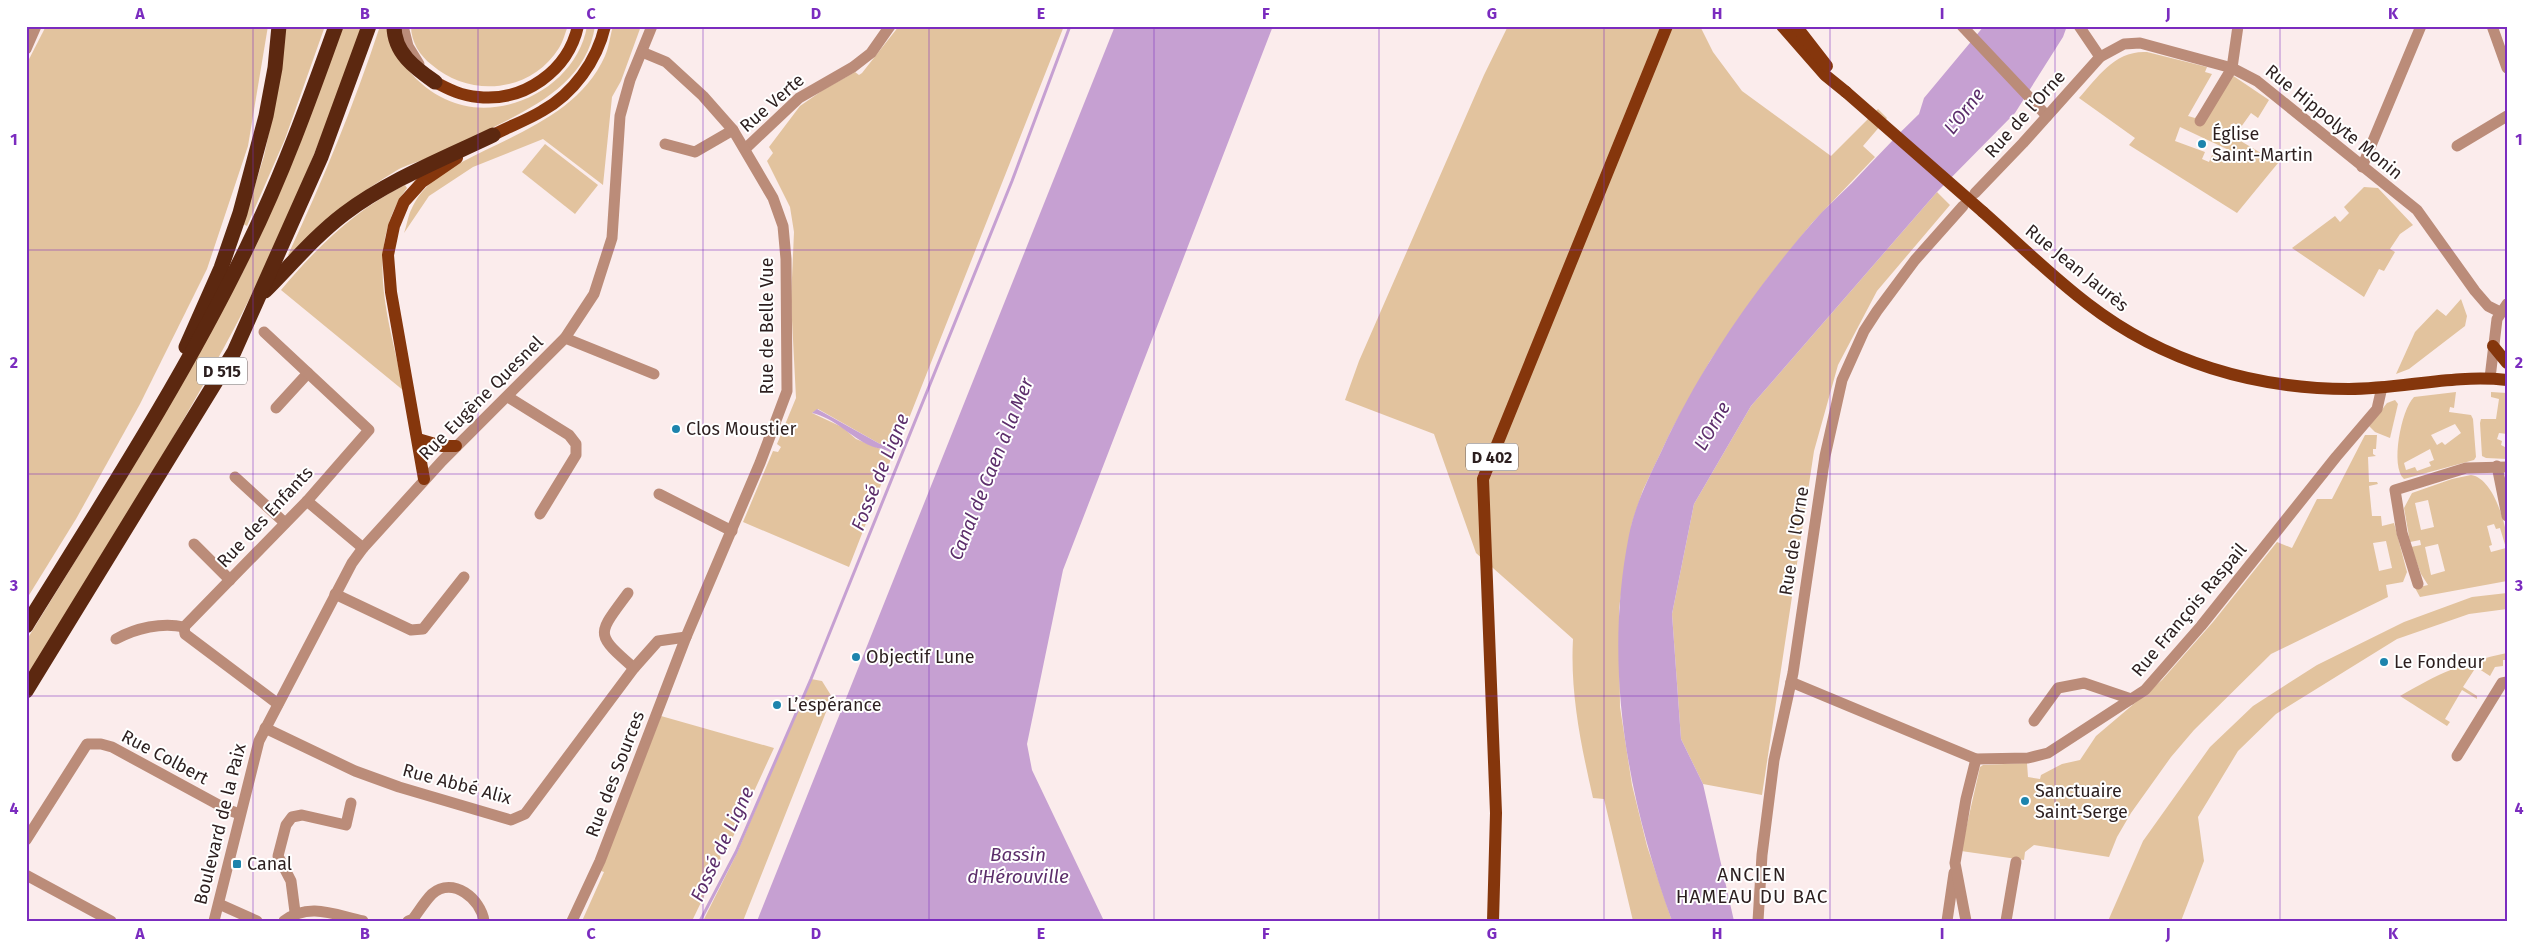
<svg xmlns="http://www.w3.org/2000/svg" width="2533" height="947" font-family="'Fira Sans',sans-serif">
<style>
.green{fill:#e2c39e;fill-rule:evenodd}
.water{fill:#c6a0d2}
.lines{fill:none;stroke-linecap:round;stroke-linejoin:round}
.stream{stroke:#c6a0d2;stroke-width:3}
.minor{stroke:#bb8c79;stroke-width:11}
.major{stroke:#85360c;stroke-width:12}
.highway{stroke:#5c2810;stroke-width:15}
.major-bridge{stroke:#85360c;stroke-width:12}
.grid{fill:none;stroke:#7b2cbf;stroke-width:1;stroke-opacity:0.55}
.poi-dot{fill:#1d84ad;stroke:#fff;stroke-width:2}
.labels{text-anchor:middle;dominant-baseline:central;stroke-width:4;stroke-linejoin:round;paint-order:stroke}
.shield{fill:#fff;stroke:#6b6262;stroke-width:1}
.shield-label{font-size:16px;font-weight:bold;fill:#2c1f1f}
.street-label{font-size:18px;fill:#2c1f1f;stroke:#fff}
.poi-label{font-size:18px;fill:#2c1f1f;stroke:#fff;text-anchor:start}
.water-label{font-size:19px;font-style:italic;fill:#5c2e6b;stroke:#fff}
.neighbourhood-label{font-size:19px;letter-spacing:1px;fill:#2c1f1f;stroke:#fff}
.neatline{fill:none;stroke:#7b2cbf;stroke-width:2}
.grid-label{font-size:16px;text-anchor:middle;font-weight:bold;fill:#7b2cbf}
</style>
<rect width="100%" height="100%" fill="#fbecec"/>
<g class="green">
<polygon points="46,26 268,26 248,146 207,269 140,404 76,519 26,600 26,65"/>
<polygon points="285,26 325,26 285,139 247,226 243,224 264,156 276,99"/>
<path d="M343 26H363C326 128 286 229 236 325 172 446 97 562 26 679V641L143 451 243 272 295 156Z"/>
<path d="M380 26H389C394 41 397 59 409 71 418 82 432 93 445 99 500 126 577 87 587 26H595C587 81 536 106 492 128 474 136 456 146 438 154 425 160 411 163 399 169 358 193 323 222 291 257L288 255C323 180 354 105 380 26Z"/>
<path d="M411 26H568C565 33 563 42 559 48 531 93 470 98 432 65 420 56 411 42 411 26Z"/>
<path d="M613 26H641L621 81 612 97 603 185 543 139 473 167 429 196 404 233C407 225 408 215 412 208 421 187 443 172 462 162 514 134 579 114 605 56 609 47 610 36 613 26Z"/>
<polygon points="899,26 1064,26 902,436 895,442 880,444 818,409 812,413 842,427 856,439 893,454 849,567 743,522 773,451 778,452 781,447 777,444 796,398 791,301 794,232 790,207 767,161 773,153 769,147 800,106 823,90 855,72 859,75 862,73"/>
<path d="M1508 26H1700L1713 52 1742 91 1831 156 1878 109 1887 118 1863 146 1875 157 1812 223 1767 279 1710 361 1671 431 1643 490 1632 523 1619 608 1620 707 1632 785 1647 846 1672 921H1633L1604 799 1593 798C1581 745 1570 693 1573 639L1476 553 1434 434 1345 400 1359 361 1484 75Z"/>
<path d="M2147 52 2207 67 2205 72 2212 74 2188 116 2195 118 2232 75 2269 100 2258 118 2251 113 2241 127 2233 123 2227 133 2278 163 2237 213 2129 145 2135 138 2079 98C2098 77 2115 50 2147 52ZM2180 127 2231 151 2228 160 2212 155 2209 162 2202 159 2205 152 2175 141Z"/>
<polygon points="545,144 598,185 575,214 522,172"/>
<path d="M405 185 407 188C362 248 390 323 404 391L281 290C316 248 356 209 405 185Z"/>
<polygon points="2364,187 2378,188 2413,225 2400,234 2390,249 2395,252 2384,271 2379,269 2364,297 2292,248 2335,216 2340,222 2349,213 2344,207"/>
<polygon points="1937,192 1950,205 1877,291 1838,365 1814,451 1762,795 1703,784 1681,739 1672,614 1694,504 1751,406"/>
<polygon points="2461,299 2467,316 2465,326 2409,369 2396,374 2415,332 2437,309 2446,316"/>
<path d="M2456 392 2454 408 2450 407 2449 412 2471 415 2473 419 2476 457 2474 460 2404 479C2390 467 2401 410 2414 397ZM2455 424 2461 433 2445 445 2442 442 2437 445 2431 435ZM2430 449 2434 460 2429 462 2431 466 2417 471 2415 467 2406 470 2404 463Z"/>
<polygon points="2491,392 2507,393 2507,434 2499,433 2497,439 2502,441 2501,445 2507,448 2507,459 2486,458 2482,456 2480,423 2481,419 2496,419 2499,399 2491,397"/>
<polygon points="2395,400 2398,404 2390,438 2375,432 2369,426 2387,403"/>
<path d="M2365 435H2377L2376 449H2373V454L2376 456 2368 457 2369 482H2377L2378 484 2369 486 2372 516H2381L2382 526 2394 523 2407 572 2403 582 2386 585 2388 597 2271 654 2194 730 2171 757 2131 813 2117 837 2109 857 2034 845 2025 852 2024 860 1961 851 1980 767 1983 765 2027 763 2028 777 2040 779 2041 775 2062 764 2080 760 2096 736 2162 680 2213 622 2277 542 2292 548 2317 499H2332ZM2386 541 2392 568 2379 571 2373 543Z"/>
<path d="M2471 475C2492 478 2504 518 2507 537 2509 551 2507 567 2507 581L2420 597 2415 588 2428 585 2421 574 2411 547 2421 545 2420 540 2410 542 2404 508 2412 493 2452 479ZM2428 500 2434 527 2421 530 2415 503ZM2494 524 2496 529 2500 528 2506 548 2491 552 2489 546 2492 545 2487 526ZM2438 544 2445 571 2431 575 2425 547Z"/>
<polygon points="2507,593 2507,609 2469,614 2397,639 2276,714 2238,751 2198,817 2204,861 2181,921 2108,921 2143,841 2210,747 2253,706 2317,665 2404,622 2472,597"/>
<path d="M2507 653V660H2503V666L2495 667 2490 676 2476 667 2463 687 2477 696V699L2462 690 2445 719 2450 722 2447 726 2400 696C2438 674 2463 662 2507 653Z"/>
<polygon points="811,679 822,681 832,697 743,921 703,921 737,853"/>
<polygon points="661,716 774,748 726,852 720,856 721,861 692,921 582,921 604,872 601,871"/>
</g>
<g class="water">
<polygon points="1115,26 1273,26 1063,570 1027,744 1032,770 1104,921 757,921"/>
<path d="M1984 26H2067L2063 37 2015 113 1937 192 1751 406 1694 504 1672 614 1681 739 1703 784 1734 921H1672C1627 797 1603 666 1629 535 1635 505 1649 477 1662 450 1700 368 1754 290 1813 222 1825 208 1839 196 1852 183 1874 160 1896 136 1919 114L1924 98Z"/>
<path d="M817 409 880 444 895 442 902 436 893 458V454C887 449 878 449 871 446 850 437 835 418 812 413Z"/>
</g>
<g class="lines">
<polyline class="stream" points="700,921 736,852 811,679 1012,181 1070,26"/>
<g class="minor">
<polyline points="403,26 408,46 419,64"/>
<polyline points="1962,26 2047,116"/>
<polyline points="2079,26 2100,57"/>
<polyline points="2492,26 2507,68"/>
<polyline points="26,49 36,26"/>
<polyline points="2200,121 2232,68 2238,26"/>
<polyline points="665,144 695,152 733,130"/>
<polyline points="2457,146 2507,116"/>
<polyline points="745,149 799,98 853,67 871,53 890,26"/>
<polyline points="2362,167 2421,26"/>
<polyline points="1975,193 2023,143 2100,57 2124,44 2140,43 2232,68 2257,81 2417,210 2475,291 2488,306 2500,312"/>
<polyline points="565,338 654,374"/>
<polyline points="2490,378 2497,319 2507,304"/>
<polyline points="508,397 569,435 576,444 576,455 540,514"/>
<polyline points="276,408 308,373"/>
<polyline points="2497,466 2507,516"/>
<polyline points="235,477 285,523"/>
<polyline points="659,494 732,531"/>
<polyline points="307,501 363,548"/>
<polyline points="194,544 230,580"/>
<polyline points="2418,584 2402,533 2395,490 2466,468 2507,467"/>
<path d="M628 593C597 635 594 633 634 668"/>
<polyline points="335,594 411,630 423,629 464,577"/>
<polyline points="184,627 307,501 369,430 264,332"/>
<polyline points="184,627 185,634 278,704"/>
<path d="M116 639C136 628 162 622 184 627"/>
<polyline points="1791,682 1976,759 2028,758 2048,753 2145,690 2201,626 2336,457 2377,409 2382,387"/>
<polyline points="2034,721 2058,688 2084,683 2131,699"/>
<polyline points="265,728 355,771 399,787 511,820 525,814 634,668 658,641 686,637"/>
<polyline points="2457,756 2502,683 2507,682"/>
<polyline points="26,840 87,744 101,744 112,747 228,810 240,814"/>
<polyline points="26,875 111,921"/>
<polyline points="219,904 257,921"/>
<polyline points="295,912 291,881 278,856 286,825 292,817 302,815 346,825 351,803"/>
<polyline points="214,921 259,741 352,563 363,548 442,461 565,338 594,294 612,238 620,116 630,80 652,26"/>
<path d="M284 921C309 902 335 915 363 921"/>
<path d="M408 921 413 919C419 911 425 901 432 894 453 876 481 899 484 921"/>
<polyline points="572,921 600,861 686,637 760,463 787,391 786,259 783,226 773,198 733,130 703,96 666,62 642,52"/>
<polyline points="1758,921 1762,855 1774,760 1793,673 1825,456 1842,380 1864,331 1877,311 1915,260 1963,206"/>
<polyline points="1947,921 1954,873"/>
<polyline points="1966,921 1955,863 1966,799 1976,759"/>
<polyline points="2006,921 2016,862"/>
</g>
<g class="major">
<polyline points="1782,26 1825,75 1846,92"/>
<polyline points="1796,26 1827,66"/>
<path d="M435 82C448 89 462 96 478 97 524 102 568 71 578 26"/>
<path d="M486 139C504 128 524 122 542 111 573 94 597 61 605 26"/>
<path d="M1983 212C2018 243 2051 276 2088 304 2163 362 2255 389 2349 389 2402 389 2453 374 2507 380"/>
<polyline points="2493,346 2507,363"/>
<polyline points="418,439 442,446 456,446"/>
<polyline points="424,479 391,292 388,255 394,226 404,202 422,182 457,158"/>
<polyline points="1493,921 1496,813 1483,479 1667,26"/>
</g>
<g class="highway">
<path d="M394 26C394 53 415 68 435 82"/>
<path d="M265 291C291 265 315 236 344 214 389 180 443 159 493 135"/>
<polyline points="186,347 221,268 240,213 266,116 275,68 279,26"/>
<path d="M26 626C103 502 183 379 247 247 282 176 309 101 336 26"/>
<polyline points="26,691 234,352 321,157 369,26"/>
</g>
<polyline class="major-bridge" points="1846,92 1983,212"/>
</g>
<path class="grid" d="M253 26V921M478 26V921M703 26V921M929 26V921M1154 26V921M1379 26V921M1604 26V921M1830 26V921M2055 26V921M2280 26V921M26 250H2507M26 474H2507M26 696H2507"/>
<g class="poi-dot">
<circle cx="2202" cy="144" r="5"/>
<circle cx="676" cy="429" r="5"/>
<circle cx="856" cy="657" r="5"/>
<circle cx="2384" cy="662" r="5"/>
<circle cx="777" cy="705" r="5"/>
<circle cx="2025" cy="801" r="5"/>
<rect x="232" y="859" width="10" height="10" rx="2.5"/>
</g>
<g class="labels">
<g class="shield">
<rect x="197" y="357.5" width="50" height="27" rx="4"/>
<rect x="1466" y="443.5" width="52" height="27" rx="4"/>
</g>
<g class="shield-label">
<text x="222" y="371">D 515</text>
<text x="1492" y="457">D 402</text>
</g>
<g class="street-label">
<text transform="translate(772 103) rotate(-41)">Rue Verte</text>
<text transform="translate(2025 114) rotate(-48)">Rue de l'Orne</text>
<text transform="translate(2334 122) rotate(39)">Rue Hippolyte Monin</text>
<text transform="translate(2077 268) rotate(39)">Rue Jean Jaurès</text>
<text transform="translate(767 326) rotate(-90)">Rue de Belle Vue</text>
<text transform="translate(481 398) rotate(-45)">Rue Eugène Quesnel</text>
<text transform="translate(265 517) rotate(-47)">Rue des Enfants</text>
<text transform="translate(1794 541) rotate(-81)">Rue de l'Orne</text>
<text transform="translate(2189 610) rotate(-50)">Rue François Raspail</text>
<text transform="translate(165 757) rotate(28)">Rue Colbert</text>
<text transform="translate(615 774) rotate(-69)">Rue des Sources</text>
<text transform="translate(457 784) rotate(15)">Rue Abbé Alix</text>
<text transform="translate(220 824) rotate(-76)">Boulevard de la Paix</text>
</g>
<g class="poi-label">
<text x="2212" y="134">Église<tspan x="2212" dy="21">Saint-Martin</tspan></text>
<text x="686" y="429">Clos Moustier</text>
<text x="866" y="657">Objectif Lune</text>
<text x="2394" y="662">Le Fondeur</text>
<text x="787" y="705">L’espérance</text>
<text x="2035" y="791">Sanctuaire<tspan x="2035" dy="21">Saint-Serge</tspan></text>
<text x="247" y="864">Canal</text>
</g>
<g class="water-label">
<text transform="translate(1964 111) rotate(-52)">L'Orne</text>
<text transform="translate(1712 426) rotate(-60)">L'Orne</text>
<text transform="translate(991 469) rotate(-68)">Canal de Caen à la Mer</text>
<text transform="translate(880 472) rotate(-68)">Fossé de Ligne</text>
<text transform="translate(722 844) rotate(-65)">Fossé de Ligne</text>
<text x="1018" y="854">Bassin<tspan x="1018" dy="22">d'Hérouville</tspan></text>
</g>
<g class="neighbourhood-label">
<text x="1752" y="874">ANCIEN<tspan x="1752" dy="22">HAMEAU DU BAC</tspan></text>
</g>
</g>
<rect width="2533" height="947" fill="none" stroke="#ffffff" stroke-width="55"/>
<rect x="28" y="28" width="2478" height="892" class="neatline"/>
<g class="grid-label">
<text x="140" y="19">A</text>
<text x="365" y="19">B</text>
<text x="591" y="19">C</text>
<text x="816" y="19">D</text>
<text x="1041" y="19">E</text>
<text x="1266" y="19">F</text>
<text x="1492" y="19">G</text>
<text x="1717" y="19">H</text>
<text x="1942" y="19">I</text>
<text x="2168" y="19">J</text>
<text x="2393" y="19">K</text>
<text x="14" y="145">1</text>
<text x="2519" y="145">1</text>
<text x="14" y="368">2</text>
<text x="2519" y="368">2</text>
<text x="14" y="591">3</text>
<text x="2519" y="591">3</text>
<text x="14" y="814">4</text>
<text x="2519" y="814">4</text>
<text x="140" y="939">A</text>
<text x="365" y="939">B</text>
<text x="591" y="939">C</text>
<text x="816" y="939">D</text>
<text x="1041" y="939">E</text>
<text x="1266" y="939">F</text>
<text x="1492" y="939">G</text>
<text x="1717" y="939">H</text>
<text x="1942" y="939">I</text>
<text x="2168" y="939">J</text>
<text x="2393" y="939">K</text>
</g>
</svg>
